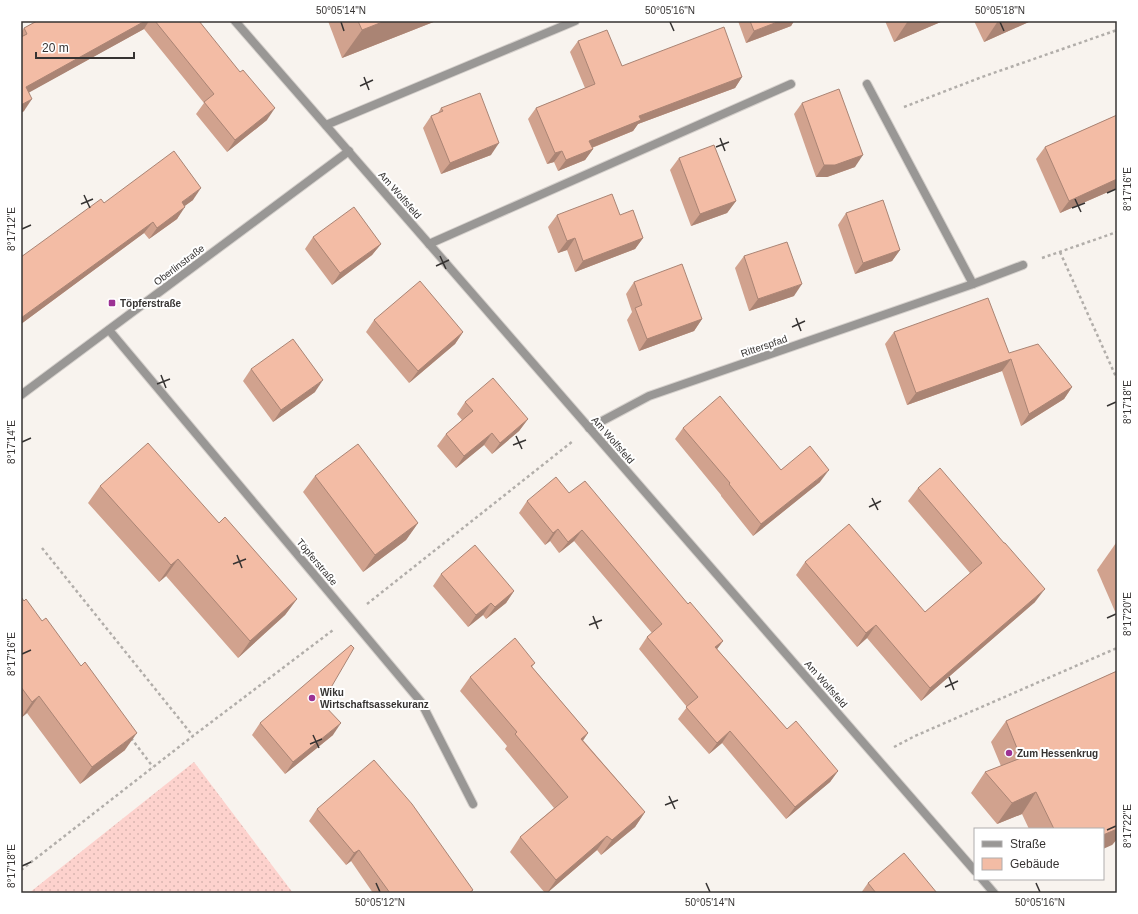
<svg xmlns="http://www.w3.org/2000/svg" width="1138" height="914" font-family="Helvetica,sans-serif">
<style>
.garden{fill:url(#garden-dots)}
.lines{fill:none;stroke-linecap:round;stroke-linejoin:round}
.service-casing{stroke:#d5d0cc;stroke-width:10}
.minor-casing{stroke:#d5d0cc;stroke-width:10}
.tertiary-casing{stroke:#d5d0cc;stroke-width:10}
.path{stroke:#b2aeaa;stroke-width:2.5;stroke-dasharray:3 3;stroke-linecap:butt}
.service{stroke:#999795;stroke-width:8}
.minor{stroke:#999795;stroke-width:8}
.tertiary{stroke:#999795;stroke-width:8}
.wall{fill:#d1a28e}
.shaded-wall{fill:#aa8474}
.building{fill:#f3bca5;stroke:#aa8474}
.ticks{fill:none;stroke:#363332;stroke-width:1.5}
.poi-dot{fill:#9c3294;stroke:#fff;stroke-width:1.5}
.labels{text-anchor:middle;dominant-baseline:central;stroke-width:4;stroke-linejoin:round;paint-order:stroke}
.street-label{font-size:10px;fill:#363332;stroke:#fff}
.poi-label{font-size:10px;font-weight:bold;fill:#363332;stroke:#fff;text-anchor:start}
.neatline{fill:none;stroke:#363332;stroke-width:1.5}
.ticks-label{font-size:10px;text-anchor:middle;fill:#363332}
</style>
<defs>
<pattern id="garden-dots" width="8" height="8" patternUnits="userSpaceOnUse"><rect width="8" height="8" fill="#fdd2cd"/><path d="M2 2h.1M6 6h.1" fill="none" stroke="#d9b5b0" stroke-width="1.8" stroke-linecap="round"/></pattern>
</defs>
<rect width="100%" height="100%" fill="#f8f3ee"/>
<polygon class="garden" points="194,762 293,893 29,893"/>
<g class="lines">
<defs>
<g id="service">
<polyline points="326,125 575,21"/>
<polyline points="429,244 791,84"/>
</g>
<g id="minor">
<polyline points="867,84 973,284"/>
<polyline points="109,330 421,702 473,804"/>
<polyline points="21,395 349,151"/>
<polyline points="589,428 649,396 973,284 1023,265"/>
</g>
<g id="tertiary">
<polyline points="235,21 975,871"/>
<polyline points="982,879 994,893"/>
</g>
</defs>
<use href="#service" class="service-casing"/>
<use href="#minor" class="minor-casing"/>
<use href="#tertiary" class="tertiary-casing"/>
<g class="path">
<polyline points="904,107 982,77 1117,30"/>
<polyline points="1060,252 1117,379"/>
<polyline points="1042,258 1117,232"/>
<polyline points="42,548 193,736"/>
<polyline points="367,604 573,441"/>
<polyline points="131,738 153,767"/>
<polyline points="894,747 915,736 1117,648"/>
<polyline points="21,870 193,736 333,630"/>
</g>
<use href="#service" class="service"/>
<use href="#minor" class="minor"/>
<use href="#tertiary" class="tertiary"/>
</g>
<g class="wall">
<polygon points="37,21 199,21 267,120 227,152 196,114 204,103 144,29 29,92 24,111 21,113 21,32 24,28"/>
<polygon points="328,21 436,21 342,58"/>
<polygon points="738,21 794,21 791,26 746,43"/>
<polygon points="885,21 943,21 894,42"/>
<polygon points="974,21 1031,21 984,42"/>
<polygon points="578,41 622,66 742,77 735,88 638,124 633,131 592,148 593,149 585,160 558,171 554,162 547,164 528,119 536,108 585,88 570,52"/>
<polygon points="802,103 855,167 827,177 816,177 794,114"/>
<polygon points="441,108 491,155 441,174 423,128 431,116 438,113"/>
<polygon points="1117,115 1117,188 1060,213 1036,159 1045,147"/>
<polygon points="679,158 736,201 727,213 691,226 670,170"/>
<polygon points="193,200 184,206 177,219 149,239 144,233 21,324 21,257 104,203"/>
<polygon points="846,213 900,250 892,261 855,274 838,225"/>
<polygon points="557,215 620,215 643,238 635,249 575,272 567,250 558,253 548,227"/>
<polygon points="313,237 381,244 372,255 332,285 305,249"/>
<polygon points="744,256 794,296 749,311 735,268"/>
<polygon points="634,282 702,319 694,331 639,351 627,320 632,312 626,294"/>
<polygon points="374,320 463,332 455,344 409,383 366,332"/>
<polygon points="894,332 1009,353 1072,387 1064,399 1021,426 1002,371 907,405 885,344"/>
<polygon points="251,369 315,392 273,422 243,381"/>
<polygon points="465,402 528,419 519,431 492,454 484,445 456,468 437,446 446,434 462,420 457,414"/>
<polygon points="683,428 781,470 820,482 753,536 721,496 721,495 675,439"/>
<polygon points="315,476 418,523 406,540 363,572 303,492"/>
<polygon points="100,486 219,523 297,599 285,615 238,658 166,576 159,582 88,503"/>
<polygon points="918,488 1004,543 1035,602 921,701 867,638 857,647 796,575 805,562 925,612 970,573 908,501"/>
<polygon points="569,493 688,604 723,641 717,649 787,729 838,771 830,782 786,819 722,743 709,754 678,719 687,707 639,649 647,637 652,633 574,541 559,553 550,541 545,545 519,513 527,501"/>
<polygon points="1116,543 1117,543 1117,616 1097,570"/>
<polygon points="441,574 514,591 506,603 486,619 483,615 468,627 433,586"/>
<polygon points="21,597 125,750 80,784 27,713 21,718"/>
<polygon points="535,663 532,667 588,733 583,740 645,812 635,827 601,855 597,850 547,893 545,893 510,852 520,837 554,808 505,749 507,746 460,691 470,677"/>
<polygon points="1117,671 1117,839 1112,845 1103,829 1029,829 1022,814 997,824 971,793 985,772 1001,766 991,742 1006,721"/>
<polygon points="322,703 333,735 285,774 252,735 260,723"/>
<polygon points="317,809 473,890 471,893 373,893 351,861 346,865 309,821"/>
<polygon points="868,883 937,893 861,893"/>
</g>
<g class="shaded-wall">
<polygon points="145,21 149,21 144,29 21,97 26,87"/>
<polygon points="385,21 436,21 342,58 362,30"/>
<polygon points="780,21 794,21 791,26 746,43 754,31"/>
<polygon points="908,21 943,21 894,42"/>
<polygon points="998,21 1031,21 984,42"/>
<polygon points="742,77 735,88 638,124 633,131 581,152 589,141 639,116"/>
<polygon points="32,99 24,111 21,113 21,105"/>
<polygon points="275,108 267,120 227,152 235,140"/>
<polygon points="499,143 491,155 441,174 450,163"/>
<polygon points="593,149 585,160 558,171 566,160"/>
<polygon points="562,151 554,162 547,164 555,153"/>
<polygon points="863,155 855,167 827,177 816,177 824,165"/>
<polygon points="1117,179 1117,188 1060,213 1069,201"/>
<polygon points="201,188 193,200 174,214 182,202"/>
<polygon points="736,201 727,213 691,226 700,214"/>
<polygon points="185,207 177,219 149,239 157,228"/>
<polygon points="153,222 144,233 21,324 21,318"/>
<polygon points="575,238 567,250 558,253 567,241"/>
<polygon points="643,238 635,249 575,272 583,261"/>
<polygon points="381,244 372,255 332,285 340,273"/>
<polygon points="900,250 892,261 855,274 863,263"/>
<polygon points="802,284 794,296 749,311 758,299"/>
<polygon points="702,319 694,331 639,351 647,339"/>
<polygon points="463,332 455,344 409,383 418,371"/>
<polygon points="1011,359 1002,371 907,405 916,393"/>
<polygon points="323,380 315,392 273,422 281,410"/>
<polygon points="1072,387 1064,399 1021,426 1029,414"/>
<polygon points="528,419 519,431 492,454 500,443"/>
<polygon points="492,433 484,445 456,468 464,456"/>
<polygon points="829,470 820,482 753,536 761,524"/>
<polygon points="418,523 406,540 363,572 375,555"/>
<polygon points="558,529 550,541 545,545 553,533"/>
<polygon points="582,530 574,541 559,553 568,542"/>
<polygon points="178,559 166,576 159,582 171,565"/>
<polygon points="1045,589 1035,602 921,701 930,688"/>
<polygon points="514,591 506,603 486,619 495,607"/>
<polygon points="297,599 285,615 238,658 250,641"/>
<polygon points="491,603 483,615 468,627 476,615"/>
<polygon points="876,625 867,638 857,647 866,633"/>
<polygon points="723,641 714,653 715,647"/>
<polygon points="39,696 27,713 21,718 32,702"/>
<polygon points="341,723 333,735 285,774 293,762"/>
<polygon points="730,731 722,743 709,754 717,743"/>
<polygon points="137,733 125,750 80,784 92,767"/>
<polygon points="588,733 578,748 581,739"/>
<polygon points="838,771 830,782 786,819 795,807"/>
<polygon points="1036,792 1022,814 997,824 1012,803"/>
<polygon points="645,812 635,827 601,855 612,840"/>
<polygon points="1117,829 1117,839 1112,845 1103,849 1103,835"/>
<polygon points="607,836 597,850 547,893 556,880"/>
<polygon points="359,850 351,861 346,865 354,853"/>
</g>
<g class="building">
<polygon points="37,21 145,21 26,87 32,99 21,105 21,37 27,34 24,28"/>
<polygon points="155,21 199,21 240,72 243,70 275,108 235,140 204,102 214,94"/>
<polygon points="358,21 385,21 362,30"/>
<polygon points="750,21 780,21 754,31"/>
<polygon points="724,27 742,77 639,116 641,120 589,141 593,149 566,160 562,151 555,153 536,108 595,84 578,41 607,30 622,66"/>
<polygon points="839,89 863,155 835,165 824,165 802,103"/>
<polygon points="480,93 499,143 450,163 431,116 443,111 441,108"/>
<polygon points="1117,115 1117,179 1069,201 1045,147"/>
<polygon points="714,145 736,201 700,214 679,158"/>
<polygon points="174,151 201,188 182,202 185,207 157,228 153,222 21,318 21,257 101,199 104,203"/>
<polygon points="612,194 620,215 633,210 643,238 583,261 575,238 567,241 557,215"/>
<polygon points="883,200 900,250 863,263 846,213"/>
<polygon points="354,207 381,244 340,273 313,237"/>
<polygon points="787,242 802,284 758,299 744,256"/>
<polygon points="682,264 702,319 647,339 635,308 642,305 634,282"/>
<polygon points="420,281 463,332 418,371 374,320"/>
<polygon points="988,298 1009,353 1038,344 1072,387 1029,414 1011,359 916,393 894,332"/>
<polygon points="293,339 323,380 281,410 251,369"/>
<polygon points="493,378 528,419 500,443 492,433 464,456 446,434 473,411 465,402"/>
<polygon points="720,396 781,470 810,446 829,470 761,524 729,484 730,483 683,428"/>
<polygon points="148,443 219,523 225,517 297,599 250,641 178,559 171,565 100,486"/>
<polygon points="358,444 418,523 375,555 315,476"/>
<polygon points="940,468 1004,543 1005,543 1045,589 930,688 876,625 866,633 805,562 849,524 925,612 982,563 918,488"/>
<polygon points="556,477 569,493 585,481 688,604 690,602 723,641 715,647 787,729 796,721 838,771 795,807 730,731 717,743 686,707 698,697 647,637 662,624 582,530 568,542 558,529 553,533 527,501"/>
<polygon points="475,545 514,591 495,607 491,603 476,615 441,574"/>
<polygon points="21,597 24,601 26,599 42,621 46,618 81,666 85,662 137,733 92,767 39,696 32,702 21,687"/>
<polygon points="515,638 535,663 531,666 588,733 581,739 645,812 612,840 607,836 556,880 520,837 568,797 515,734 517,732 470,677"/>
<polygon points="351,645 354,648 322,703 341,723 293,762 260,723"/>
<polygon points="1117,671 1117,829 1103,835 1103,829 1054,829 1036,792 1012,803 985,772 1021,758 1006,721"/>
<polygon points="374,760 412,804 473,890 469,893 390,893 359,850 354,853 317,809"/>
<polygon points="904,853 937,893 876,893 868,883"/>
</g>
<path class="ticks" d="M341 22 344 31M670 22 674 31M1000 22 1004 31M364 77 369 90M360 86 373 80M720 138 725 151M716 147 729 142M1107 193 1116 189M84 195 90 208M1075 199 1081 212M81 204 93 199M1072 208 1085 203M22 229 31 225M440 256 446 269M436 266 449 260M796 318 801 331M792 327 805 321M161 375 166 388M157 384 170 379M1107 406 1116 402M516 436 522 449M22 442 31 438M513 445 526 440M872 498 878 510M869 507 881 501M237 555 242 568M233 564 246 559M593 616 598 629M1107 618 1116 614M589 625 602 620M22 654 31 650M949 677 954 690M945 687 958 681M313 735 319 748M310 744 322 739M669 796 675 809M665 805 678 800M1107 830 1116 826M22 866 31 862M376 883 380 892M706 883 710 892M1036 883 1040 892"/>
<g class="poi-dot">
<rect x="108" y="299" width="8" height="8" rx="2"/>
<circle cx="312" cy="698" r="4"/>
<circle cx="1009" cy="753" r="4"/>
</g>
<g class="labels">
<g class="street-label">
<text transform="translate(400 195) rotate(49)">Am Wolfsfeld</text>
<text transform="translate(179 265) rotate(-37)">Oberlinstraße</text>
<text transform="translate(764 346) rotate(-19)">Ritterspfad</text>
<text transform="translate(613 440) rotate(49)">Am Wolfsfeld</text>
<text transform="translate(317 562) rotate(50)">Töpferstraße</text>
<text transform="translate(826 684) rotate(49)">Am Wolfsfeld</text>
</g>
<g class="poi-label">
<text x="120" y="303">Töpferstraße</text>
<text x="320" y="692">Wiku<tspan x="320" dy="12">Wirtschaftsassekuranz</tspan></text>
<text x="1017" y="753">Zum Hessenkrug</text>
</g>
</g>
<rect width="1138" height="914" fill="none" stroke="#ffffff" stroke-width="44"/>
<rect x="974" y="828" width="130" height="52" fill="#ffffff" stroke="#afadad"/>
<rect x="982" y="841" width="20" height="6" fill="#999795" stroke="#afadad"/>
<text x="1010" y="848" font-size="12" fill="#363332">Straße</text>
<rect x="982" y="858" width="20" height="12" fill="#f3bca5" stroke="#afadad"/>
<text x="1010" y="868" font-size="12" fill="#363332">Gebäude</text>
<path d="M36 52v6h98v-6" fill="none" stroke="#363332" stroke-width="2"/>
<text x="42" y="52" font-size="12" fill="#363332" stroke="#ffffff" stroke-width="3" paint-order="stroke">20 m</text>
<rect x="22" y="22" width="1094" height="870" class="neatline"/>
<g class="ticks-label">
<text x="341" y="14">50°05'14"N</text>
<text x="670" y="14">50°05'16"N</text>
<text x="1000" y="14">50°05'18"N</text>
<text transform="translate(1127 189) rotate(-90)" y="4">8°17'16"E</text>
<text transform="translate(11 229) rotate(-90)" y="4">8°17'12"E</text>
<text transform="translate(1127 402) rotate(-90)" y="4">8°17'18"E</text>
<text transform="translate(11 442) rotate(-90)" y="4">8°17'14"E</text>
<text transform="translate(1127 614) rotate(-90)" y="4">8°17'20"E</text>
<text transform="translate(11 654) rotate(-90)" y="4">8°17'16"E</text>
<text transform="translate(1127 826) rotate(-90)" y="4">8°17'22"E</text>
<text transform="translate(11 866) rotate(-90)" y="4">8°17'18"E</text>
<text x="380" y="906">50°05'12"N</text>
<text x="710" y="906">50°05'14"N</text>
<text x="1040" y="906">50°05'16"N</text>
</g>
</svg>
